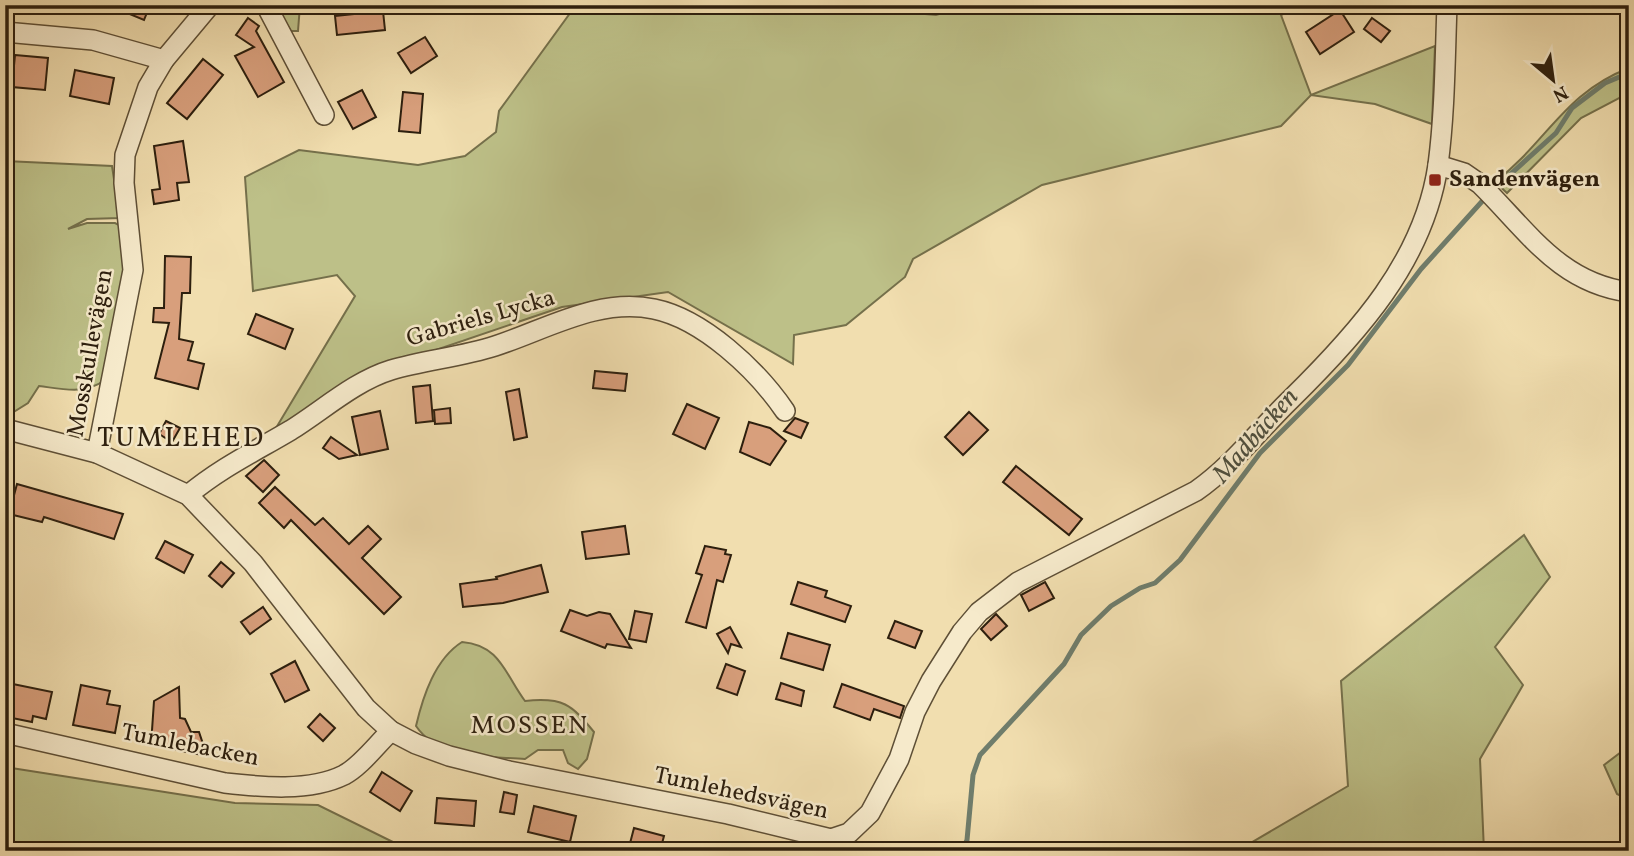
<svg xmlns="http://www.w3.org/2000/svg" width="1634" height="856" font-family="Vollkorn,serif">
<style>
.green{fill:#bdc088;stroke:#75704b;stroke-width:2}
.lines{fill:none;stroke-linecap:round;stroke-linejoin:round}
.stream{stroke:#6f7d6c;stroke-width:5}
.building{fill:#d89f7c;stroke:#2d1f0e;stroke-width:2}
.street-casing{stroke:#5e4f36;stroke-width:22}
.street{stroke:#f6eacb;stroke-width:19}
.poi-dot{fill:#8f2418;stroke:#f6eacb;stroke-width:2.5}
.labels{text-anchor:middle;dominant-baseline:central;stroke-width:5;stroke-linejoin:round;paint-order:stroke}
.poi-label{font-size:24px;font-weight:bold;fill:#2d1f0e;stroke:#f6eacb;text-anchor:start}
.street-label{font-size:24px;fill:#2d1f0e;stroke:#f6eacb}
.water-label{font-size:26px;font-style:italic;fill:#4e4e3d;stroke:#f6eacb}
.neighbourhood-label{font-size:26px;letter-spacing:2px;fill:#2d1f0e;stroke:#f6eacb}
.quarter-label{font-size:28px;letter-spacing:2px;fill:#2d1f0e;stroke:#f6eacb}
</style>
<rect width="100%" height="100%" fill="#f1deaf"/>
<filter id="stains"><feTurbulence type="fractalNoise" baseFrequency=".00286" numOctaves="4"/><feColorMatrix values="0 0 0 0 .2 0 0 0 0 .09 0 0 0 0 .02 0 0 0 .5 -.17"/></filter>
<radialGradient id="worn" r=".72"><stop offset=".6" stop-color="#630" stop-opacity="0"/><stop offset="1" stop-color="#630" stop-opacity=".3"/></radialGradient>
<g class="green">
<polygon points="282,5 300,5 298,31 291,31 277,10"/>
<polygon points="576,5 900,5 903,12 936,15 969,5 1301,5 1281,15 1311,95 1435,46 1432,124 1375,104 1311,95 1281,126 1042,185 913,259 905,277 846,325 794,335 793,364 668,292 562,307 374,371 276,428 355,296 337,275 253,291 245,177 299,150 418,165 465,156 496,132 499,111"/>
<path d="M1629 68V93L1581 118 1507 193 1495 182C1547 142 1564 93 1629 68Z"/>
<path d="M5 161 112 166 120 218 87 219 68 229 87 223H115L123 227 124 278 105 380C84 395 63 389 39 386L28 403 12 413 5 412Z"/>
<polygon points="1524,535 1550,577 1495,647 1523,685 1480,759 1484,851 1237,851 1348,786 1341,681"/>
<path d="M462 642C500 645 505 674 525 701 563 697 571 704 594 732L587 759 578 769 568 763 563 750H538L525 759C488 756 439 760 416 726 423 696 435 659 462 642Z"/>
<polygon points="1629,746 1629,800 1617,794 1604,765"/>
<polygon points="5,767 235,803 318,805 399,845 420,851 5,851"/>
</g>
<g class="lines">
<g class="stream">
<polyline points="1493,190 1556,133 1572,108 1605,83 1629,73"/>
<polyline points="962,851 967,840 973,775 980,755 1064,664 1081,635 1111,606 1140,588 1155,583 1180,560 1260,453 1348,365 1421,269 1486,197"/>
</g>
</g>
<g class="building">
<polygon points="108,5 150,5 144,20"/>
<polygon points="1340,10 1354,32 1320,54 1306,32"/>
<polygon points="383,11 385,30 337,35 335,16"/>
<polygon points="248,18 259,26 256,31 284,82 258,97 235,56 254,47 236,35"/>
<polygon points="1372,18 1390,31 1381,42 1364,29"/>
<polygon points="425,37 437,56 411,73 398,53"/>
<polygon points="15,55 48,58 45,90 12,87"/>
<polygon points="203,59 223,75 187,119 167,103"/>
<polygon points="75,70 114,78 109,104 70,96"/>
<polygon points="362,90 376,117 353,129 338,102"/>
<polygon points="403,92 423,94 420,133 399,131"/>
<polygon points="183,141 189,182 177,183 179,200 154,204 152,190 160,189 154,146"/>
<polygon points="165,256 191,257 190,293 182,293 179,339 193,342 188,360 204,364 198,389 155,378 169,323 153,322 154,308 164,308"/>
<polygon points="256,314 293,329 285,349 248,334"/>
<polygon points="595,371 627,374 625,391 593,388"/>
<polygon points="430,385 433,421 416,423 413,387"/>
<polygon points="519,389 527,437 514,440 506,392"/>
<polygon points="687,404 719,418 705,449 673,434"/>
<polygon points="450,408 451,423 435,424 434,410"/>
<polygon points="380,411 388,449 360,455 352,417"/>
<polygon points="969,412 988,430 963,455 945,437"/>
<polygon points="795,418 808,423 801,438 784,431"/>
<polygon points="166,421 180,428 172,442 159,434"/>
<polygon points="749,422 770,428 786,441 770,465 740,452"/>
<polygon points="331,437 357,455 339,459 323,448"/>
<polygon points="264,460 279,475 263,492 246,476"/>
<polygon points="1016,466 1082,519 1069,535 1003,482"/>
<polygon points="17,484 123,514 114,539 44,517 42,522 9,514"/>
<polygon points="275,487 315,525 323,518 349,544 368,526 381,539 362,558 401,597 384,614 291,520 284,528 259,503"/>
<polygon points="625,526 629,554 586,559 582,532"/>
<polygon points="165,541 193,555 184,573 156,558"/>
<polygon points="705,546 726,550 725,554 731,555 723,582 717,580 706,628 686,622 702,575 696,573"/>
<polygon points="221,562 234,573 222,587 209,576"/>
<polygon points="541,565 548,592 503,603 463,607 460,584 497,579 496,577"/>
<polygon points="798,582 827,591 825,597 851,606 845,622 791,604"/>
<polygon points="1045,582 1054,598 1029,611 1021,595"/>
<polygon points="263,607 271,619 250,634 241,622"/>
<polygon points="570,610 587,616 599,612 610,614 631,648 607,644 605,648 561,631"/>
<polygon points="635,611 652,614 646,642 629,639"/>
<polygon points="996,614 1007,626 991,640 981,629"/>
<polygon points="895,621 922,631 915,648 888,638"/>
<polygon points="730,627 741,647 731,644 728,653 717,634"/>
<polygon points="788,633 830,645 823,670 781,658"/>
<polygon points="295,661 309,690 285,702 271,674"/>
<polygon points="726,664 745,671 737,695 717,688"/>
<polygon points="8,683 52,692 46,719 33,716 32,722 12,718 13,712 5,711"/>
<polygon points="781,683 804,691 801,706 776,699"/>
<polygon points="842,684 904,706 900,718 874,709 870,720 834,707"/>
<polygon points="81,685 110,691 107,704 120,706 115,733 73,725"/>
<polygon points="179,687 180,718 185,719 191,732 199,732 207,756 151,745 154,701"/>
<polygon points="320,714 335,728 323,741 308,727"/>
<polygon points="382,772 412,791 400,811 370,792"/>
<polygon points="504,792 517,795 514,814 500,812"/>
<polygon points="437,798 476,801 474,826 435,823"/>
<polygon points="534,806 576,816 570,842 528,832"/>
<polygon points="634,828 664,836 660,851 628,851"/>
</g>
<g class="lines">
<defs>
<g id="street">
<polyline points="266,5 324,115"/>
<polyline points="5,32 93,40 164,60"/>
<path d="M1438 165 1464 173 1480 184C1527 230 1559 283 1629 292"/>
<path d="M5 429 97 453 188 495 253 563 366 708 391 731 416 744 449 756 509 771 728 814 831 839 849 833 870 813 899 759 915 712 931 681 962 632 979 612 1018 582 1196 491C1233 465 1258 431 1291 399 1357 334 1424 261 1438 165 1445 112 1445 58 1447 5"/>
<polyline points="97,453 133,270 124,183 125,155 148,87 164,60 210,5"/>
<path d="M188 495C222 467 254 452 291 430 323 410 355 381 391 370 425 360 461 357 495 346 545 330 599 297 654 309 703 319 757 370 785 411"/>
<path d="M5 733 225 783C261 787 310 792 344 775 361 766 377 744 391 731"/>
</g>
</defs>
<use href="#street" class="street-casing"/>
<use href="#street" class="street"/>
</g>
<rect class="poi-dot" x="1428" y="173" width="14" height="14" rx="3.5"/>
<g class="labels">
<g class="poi-label">
<text x="1449" y="180">Sandenvägen</text>
</g>
<g class="street-label">
<text transform="translate(481 319) rotate(-16)">Gabriels Lycka</text>
<text transform="translate(91 353) rotate(-80)">Mosskullevägen</text>
<text transform="translate(190 746) rotate(11)">Tumlebacken</text>
<text transform="translate(741 794) rotate(12)">Tumlehedsvägen</text>
</g>
<g class="water-label">
<text transform="translate(1256 436) rotate(-49)">Madbäcken</text>
</g>
<g class="neighbourhood-label">
<text x="530" y="726">MOSSEN</text>
</g>
<g class="quarter-label">
<text x="181" y="438">TUMLEHED</text>
</g>
</g>
<rect width="1634" height="856" fill="none" stroke="#f1deaf" stroke-width="28"/>
<rect x="7" y="7" width="1620" height="842" fill="none" stroke="#2d1f0e" stroke-width="3.5"/>
<rect x="14" y="14" width="1606" height="828" fill="none" stroke="#2d1f0e" stroke-width="2"/>
<g transform="translate(1553 80) rotate(151)" stroke="#f6eacb" stroke-width="5" paint-order="stroke">
<path d="M0-5L12 26L0 18L-12 26Z" fill="#2d1f0e"/>
<text y="-10" font-size="19" font-weight="bold" text-anchor="middle" fill="#2d1f0e">N</text>
</g>
<rect width="100%" height="100%" filter="url(#stains)"/>
<rect width="100%" height="100%" fill="url(#worn)"/>
</svg>
